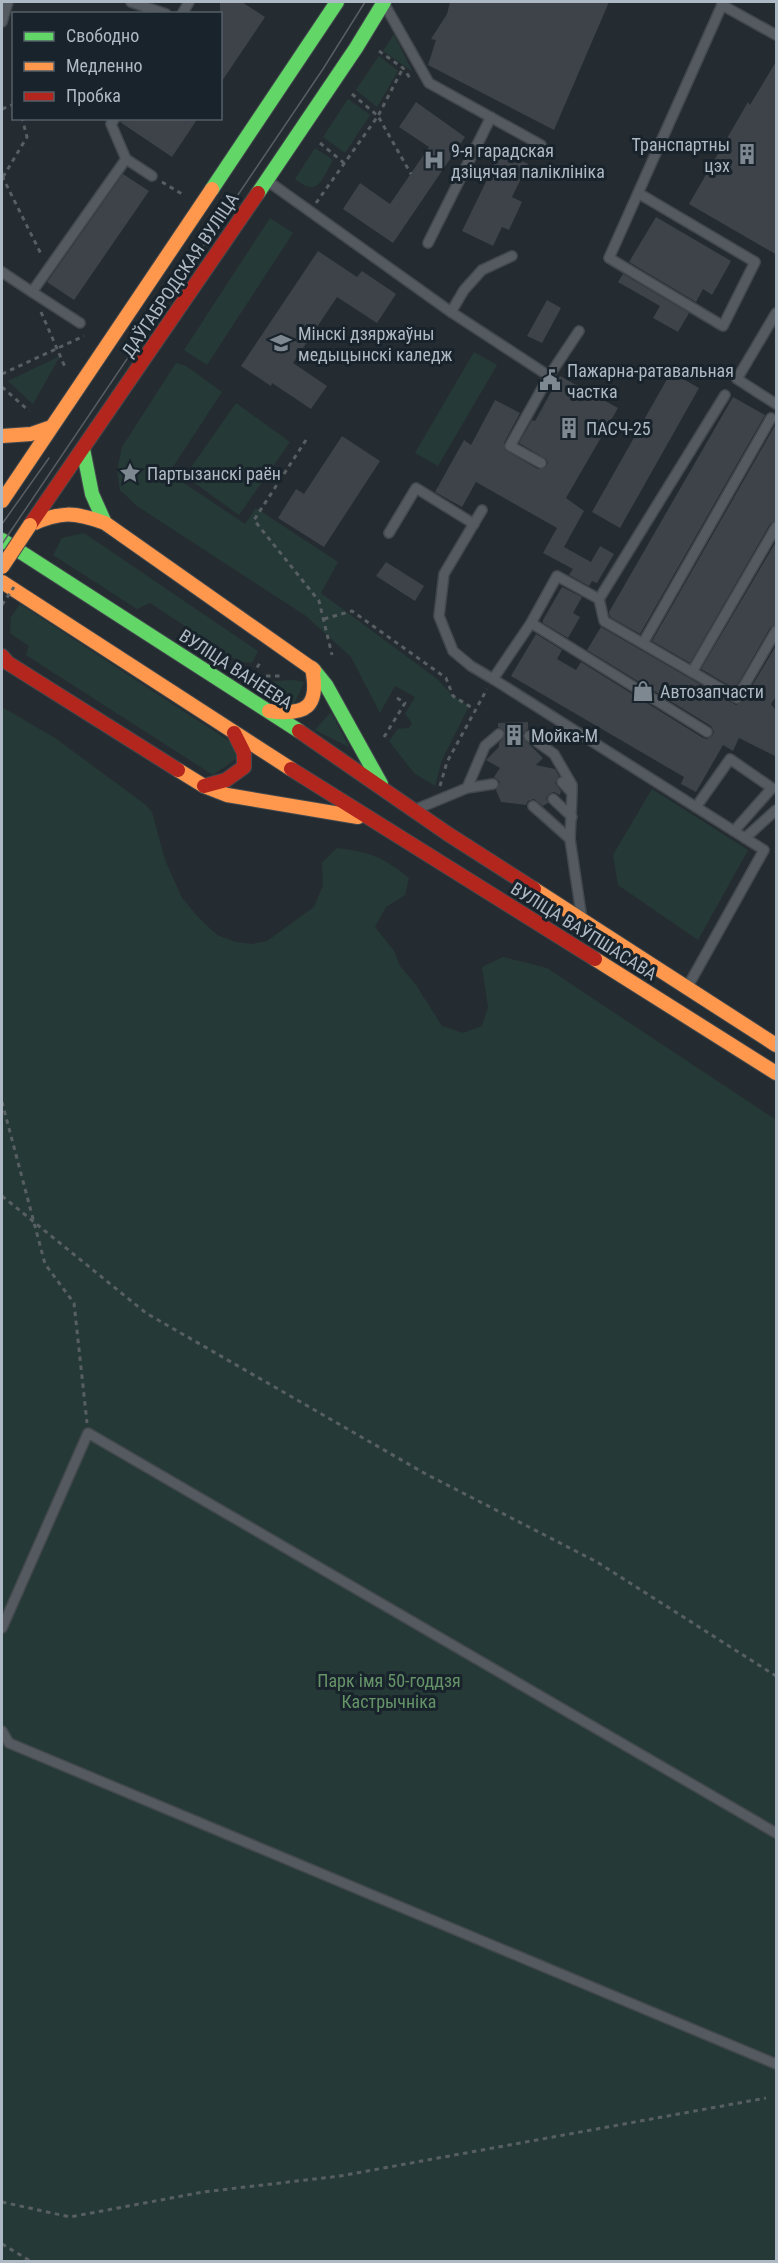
<svg xmlns="http://www.w3.org/2000/svg" width="778" height="2263" font-family="'Roboto Condensed',sans-serif">
<style>
.green{fill:#253937}
.building{fill:#3d4348}
.lines{fill:none;stroke-linecap:round;stroke-linejoin:round}
.lane-casing{stroke:#42484c;stroke-width:12}
.fast-casing{stroke:#42494e;stroke-width:16}
.slow-casing{stroke:#42494e;stroke-width:16}
.jam-casing{stroke:#42494e;stroke-width:16}
.path{stroke:#585f63;stroke-width:3;stroke-dasharray:4.5 4.5;stroke-linecap:butt}
.lane{stroke:#545a60;stroke-width:9}
.fast{stroke:#63d668;stroke-width:14}
.slow{stroke:#ff974d;stroke-width:14}
.jam{stroke:#b3261e;stroke-width:14}
.tram{stroke:#585e63;stroke-width:1.5}
.slow-bridge-casing{stroke:#42494e;stroke-width:16;stroke-linecap:butt}
.path-bridge{stroke:#585f63;stroke-width:3;stroke-dasharray:4.5 4.5;stroke-linecap:butt}
.slow-bridge{stroke:#ff974d;stroke-width:14}
.labels{text-anchor:middle;dominant-baseline:central;stroke-width:6;stroke-linejoin:round;paint-order:stroke}
.poi-label{font-size:18px;fill:#adb9c4;stroke:#19232b;text-anchor:start}
.street-label{font-size:18px;fill:#adb9c4;stroke:#19232b}
.park-label{font-size:18px;fill:#659368;stroke:#19232b}
</style>
<rect width="100%" height="100%" fill="#252c31"/>
<g class="green">
<polygon points="394,34 412,71 383,51"/>
<polygon points="379,56 398,71 377,107 356,90"/>
<polygon points="348,99 370,115 345,153 323,137"/>
<path d="M315 148 333 160C321 180 319 198 295 179Z"/>
<polygon points="270,218 293,233 207,365 184,350"/>
<polygon points="474,352 497,365 438,466 415,453"/>
<polygon points="60,356 33,404 8,381"/>
<polygon points="176,363 186,366 222,392 169,473 245,524 256,508 338,562 321,593 437,679 453,696 469,706 442,760 435,786 414,773 389,741 398,729 409,728 412,723 405,714 415,697 395,686 380,713 351,657 306,616 137,506 120,490 117,470 122,447"/>
<polygon points="236,403 290,442 239,515 185,476"/>
<polygon points="84,533 258,651 252,663 239,662 150,603 137,609 53,555 62,538"/>
<polygon points="20,604 232,743 237,758 213,775 26,655 29,646 10,633 11,617"/>
<polygon points="292,680 304,682 293,707 256,690 261,682"/>
<path d="M2 707 55 738 146 805 152 812 165 860 182 898 198 917 217 935 236 942 252 944 267 941 314 907 323 885 322 863 337 848C370 852 383 857 409 878L405 895 386 907 375 927 394 951 400 966 416 985 442 1026 463 1033 482 1026 488 1007 482 967 503 957 547 968 776 1120V2261H2Z"/>
<polygon points="331,712 349,747 315,730"/>
<polygon points="652,789 748,850 698,940 618,885 613,855"/>
</g>
<g class="building">
<polygon points="220,2 242,2 265,17 220,84"/>
<polygon points="450,2 609,2 554,130 428,65 436,40 431,39 447,14"/>
<polygon points="777,60 777,255 689,204 748,102 750,105"/>
<polygon points="416,102 465,137 393,243 343,209 360,183 390,204 429,147 399,127"/>
<polygon points="122,118 198,118 172,157 120,122"/>
<polygon points="501,151 528,164 512,197 522,202 509,230 502,227 493,246 462,231"/>
<polygon points="123,174 149,191 74,300 47,282"/>
<polygon points="656,217 731,261 712,295 703,289 696,302 629,262"/>
<polygon points="318,251 357,277 362,271 396,294 377,323 337,297 293,363 327,386 311,409 272,383 271,386 241,366"/>
<polygon points="623,274 689,313 678,332 653,318 660,306 618,282"/>
<polygon points="547,300 561,308 542,343 527,336"/>
<polygon points="671,372 699,388 620,528 592,512"/>
<polygon points="560,376 618,408 566,498 584,511 564,547 591,562 600,546 614,554 597,583 592,581 589,586 569,575 573,569 543,553 557,528 476,482 462,507 435,492 464,440 471,445 495,400 520,413 504,443 505,450 538,469 545,468 548,463 546,459 519,443 532,420 535,421"/>
<polygon points="733,397 765,415 640,634 610,617 609,612"/>
<polygon points="777,422 777,520 770,524 690,663 652,641"/>
<polygon points="342,436 380,461 324,547 278,518 296,489 304,494"/>
<polygon points="777,540 777,624 770,628 735,689 701,669"/>
<polygon points="386,562 424,586 415,601 376,576"/>
<polygon points="562,587 582,597 573,613 580,617 568,638 543,623 543,620"/>
<polygon points="601,627 736,705 743,701 777,644 777,695 771,704 777,712 777,757 739,738 733,751 723,745 696,792 681,784 684,777 511,676 536,634 562,650 557,659 576,670 581,662 703,738 707,739 712,736 714,732 711,726 587,650"/>
<polygon points="528,722 528,729 523,733 523,738 543,758 536,765 555,769 559,776 555,783 561,791 560,795 554,792 549,794 546,798 548,803 543,806 534,799 528,801 526,805 501,802 496,790 500,782 494,777 500,768 486,760 499,747 499,743 505,736 504,730 498,727 498,723"/>
</g>
<g class="lines">
<defs>
<g id="lane">
<polyline points="131,2 166,14"/>
<polyline points="722,5 776,35"/>
<polyline points="386,7 429,83 541,145"/>
<polyline points="182,14 189,2"/>
<polyline points="2,22 8,2"/>
<polyline points="126,159 152,176"/>
<polyline points="269,182 451,312 549,376 579,331"/>
<polyline points="638,193 755,262 723,326 609,258 722,5 724,2"/>
<polyline points="428,243 491,117"/>
<polyline points="2,272 32,292 126,159 111,124 115,118"/>
<polyline points="32,292 80,323"/>
<polyline points="451,312 464,290 482,270 512,256"/>
<polyline points="776,313 737,379 776,404"/>
<polyline points="541,463 510,446 549,376"/>
<polyline points="482,510 444,574 439,616 453,651 471,666 493,679"/>
<polyline points="389,533 416,488 474,524"/>
<polyline points="599,599 725,395"/>
<polyline points="531,623 707,732"/>
<polyline points="643,643 771,418"/>
<polyline points="692,672 776,527"/>
<polyline points="529,736 554,754 572,785 572,791"/>
<polyline points="562,782 572,793 570,839 581,913"/>
<polyline points="467,788 485,746 499,734"/>
<polyline points="553,799 572,817"/>
<polyline points="533,806 570,839"/>
<polyline points="696,807 730,759 772,788 734,831"/>
<polyline points="419,808 467,788 493,784"/>
<polyline points="745,838 776,810"/>
<polyline points="688,986 764,850 493,679 531,623 557,576 599,599 604,621 737,698 776,631"/>
<polyline points="2,1628 88,1433 776,1833"/>
<polyline points="2,1731 9,1743 776,2064"/>
</g>
<g id="fast">
<polyline points="212,189 337,2"/>
<polyline points="258,193 356,48 384,2"/>
<polyline points="83,449 92,494 105,523"/>
<polyline points="2,540 299,731"/>
<polyline points="314,670 326,685 381,784"/>
</g>
<g id="slow">
<polyline points="2,436 31,434 51,427"/>
<polyline points="2,501 212,189"/>
<path d="M30 525C61 511 74 512 105 523L314 670"/>
<polyline points="2,582 291,769"/>
<path d="M269 711C306 716 320 707 312 668"/>
<polyline points="178,770 204,786 227,795 358,817"/>
<polyline points="534,889 776,1045"/>
<polyline points="595,959 776,1073"/>
</g>
<g id="jam">
<polyline points="30,525 258,193"/>
<polyline points="2,656 8,663 178,770"/>
<polyline points="299,731 448,834 534,889"/>
<polyline points="291,769 595,959"/>
<polyline points="204,786 226,780 244,767 244,753 234,733"/>
</g>
</defs>
<use href="#lane" class="lane-casing"/>
<use href="#fast" class="fast-casing"/>
<use href="#slow" class="slow-casing"/>
<use href="#jam" class="jam-casing"/>
<g class="path">
<polyline points="379,51 403,68 410,78"/>
<polyline points="352,94 378,116 411,174"/>
<polyline points="2,109 14,104"/>
<polyline points="320,143 344,163"/>
<polyline points="2,176 42,256"/>
<polyline points="3,177 27,137 22,118"/>
<polyline points="162,182 182,194"/>
<polyline points="316,203 378,116 403,68"/>
<polyline points="41,312 65,367"/>
<polyline points="2,374 84,336"/>
<polyline points="2,387 29,411"/>
<polyline points="306,440 254,520 319,601 332,655"/>
<polyline points="324,619 352,611 446,678 453,696 474,709"/>
<polyline points="252,675 262,660"/>
<polyline points="257,676 284,676"/>
<polyline points="384,737 405,703 397,698"/>
<polyline points="440,786 447,762 487,689"/>
<polyline points="2,1102 45,1264 74,1303 87,1423"/>
<polyline points="2,1196 146,1313 424,1473 597,1562 776,1676"/>
<polyline points="2,2202 70,2217 203,2192 340,2176 766,2098"/>
<polyline points="2,2244 32,2262"/>
</g>
<use href="#lane" class="lane"/>
<use href="#fast" class="fast"/>
<use href="#slow" class="slow"/>
<use href="#jam" class="jam"/>
<g class="tram">
<polyline points="2,524 49,458"/>
<polyline points="2,544 323,69 365,2"/>
</g>
<defs>
<polyline id="slow-bridge" points="2,567 30,525"/>
</defs>
<use href="#slow-bridge" class="slow-bridge-casing"/>
<polyline class="path-bridge" points="2,605 14,587"/>
<use href="#slow-bridge" class="slow-bridge"/>
</g>
<defs>
<symbol id="building-bare" viewBox="-9 -9 18 18"><path d="M-4-6H4V6H1V3H-1V6H-4ZM-2.5-4.3h1.7v1.8h-1.7ZM.8-4.3h1.7v1.8H.8ZM-2.5-1h1.7V.8h-1.7ZM.8-1h1.7V.8H.8Z" fill="#7d8891" stroke="#19232b" stroke-width="2.5" paint-order="stroke"/></symbol>
<symbol id="hospital-bare" viewBox="-9 -9 18 18"><path d="M-5-5h3v3.5h4V-5h3V5h-3V1.5h-4V5h-3Z" fill="#7d8891" stroke="#19232b" stroke-width="2.5" paint-order="stroke"/></symbol>
<symbol id="university-bare" viewBox="-9 -9 18 18"><path d="M0-5L7-2L0 1L-7-2ZM-4 1L0 2.5L4 1V4Q0 6-4 4Z" fill="#7d8891" stroke="#19232b" stroke-width="2.5" paint-order="stroke"/></symbol>
<symbol id="civic-bare" viewBox="-9 -9 18 18"><path d="M-.6-6.5H3V-4.5H.6V-3L4-1V1h2V6H-6V1h2V-1L-.6-3ZM-1.2 2.5V6h2.4V2.5Z" fill="#7d8891" stroke="#19232b" stroke-width="2.5" paint-order="stroke"/></symbol>
<symbol id="sight-bare" viewBox="-9 -9 18 18"><path d="M0-6L1.8-2.2L6-1.7L2.9 1.2L3.7 5.4L0 3.3L-3.7 5.4L-2.9 1.2L-6-1.7L-1.8-2.2Z" fill="#7d8891" stroke="#19232b" stroke-width="2.5" paint-order="stroke"/></symbol>
<symbol id="shop-bare" viewBox="-9 -9 18 18"><path d="M-5-2.5h2.3a2.7 3.5 0 0 1 5.4 0H5L5.5 6h-11ZM-1.5-2.5h3a1.5 2.3 0 0 0-3 0Z" fill="#7d8891" stroke="#19232b" stroke-width="2.5" paint-order="stroke"/></symbol>
</defs>
<g fill-rule="evenodd">
<use href="#building-bare" x="732" y="139" width="30" height="30"/>
<use href="#hospital-bare" x="419" y="145" width="30" height="30"/>
<use href="#university-bare" x="266" y="328" width="30" height="30"/>
<use href="#civic-bare" x="535" y="365" width="30" height="30"/>
<use href="#building-bare" x="554" y="413" width="30" height="30"/>
<use href="#sight-bare" x="115" y="458" width="30" height="30"/>
<use href="#shop-bare" x="628" y="676" width="30" height="30"/>
<use href="#building-bare" x="499" y="720" width="30" height="30"/>
</g>
<g class="labels">
<g class="poi-label">
<text x="730" y="144" text-anchor="end">Транспартны<tspan x="730" dy="21">цэх</tspan></text>
<text x="451" y="150">9-я гарадская<tspan x="451" dy="21">дзіцячая паліклініка</tspan></text>
<text x="298" y="333">Мінскі дзяржаўны<tspan x="298" dy="21">медыцынскі каледж</tspan></text>
<text x="567" y="370">Пажарна-ратавальная<tspan x="567" dy="21">частка</tspan></text>
<text x="586" y="428">ПАСЧ-25</text>
<text x="147" y="473">Партызанскі раён</text>
<text x="660" y="691">Автозапчасти</text>
<text x="531" y="735">Мойка-М</text>
</g>
<g class="street-label">
<text transform="translate(180 275) rotate(-56)">ДАЎГАБРОДСКАЯ ВУЛІЦА</text>
<text transform="translate(236 669) rotate(33)">ВУЛІЦА ВАНЕЕВА</text>
<text transform="translate(584 931) rotate(32)">ВУЛІЦА ВАЎПШАСАВА</text>
</g>
<g class="park-label">
<text x="389" y="1680">Парк імя 50-годдзя<tspan x="389" dy="21">Кастрычніка</tspan></text>
</g>
</g>
<rect width="778" height="2263" fill="none" stroke="#adb9c4" stroke-width="6"/>
<rect x="12" y="12" width="210" height="108" fill="#19232b" stroke="#545f68" stroke-width="1.5"/>
<rect x="24" y="32" width="30" height="9" fill="#63d668" stroke="#545f68" stroke-width="1.5"/>
<text x="66" y="42" font-size="18" fill="#adb9c4">Свободно</text>
<rect x="24" y="62" width="30" height="9" fill="#ff974d" stroke="#545f68" stroke-width="1.5"/>
<text x="66" y="72" font-size="18" fill="#adb9c4">Медленно</text>
<rect x="24" y="92" width="30" height="9" fill="#b3261e" stroke="#545f68" stroke-width="1.5"/>
<text x="66" y="102" font-size="18" fill="#adb9c4">Пробка</text>
</svg>
